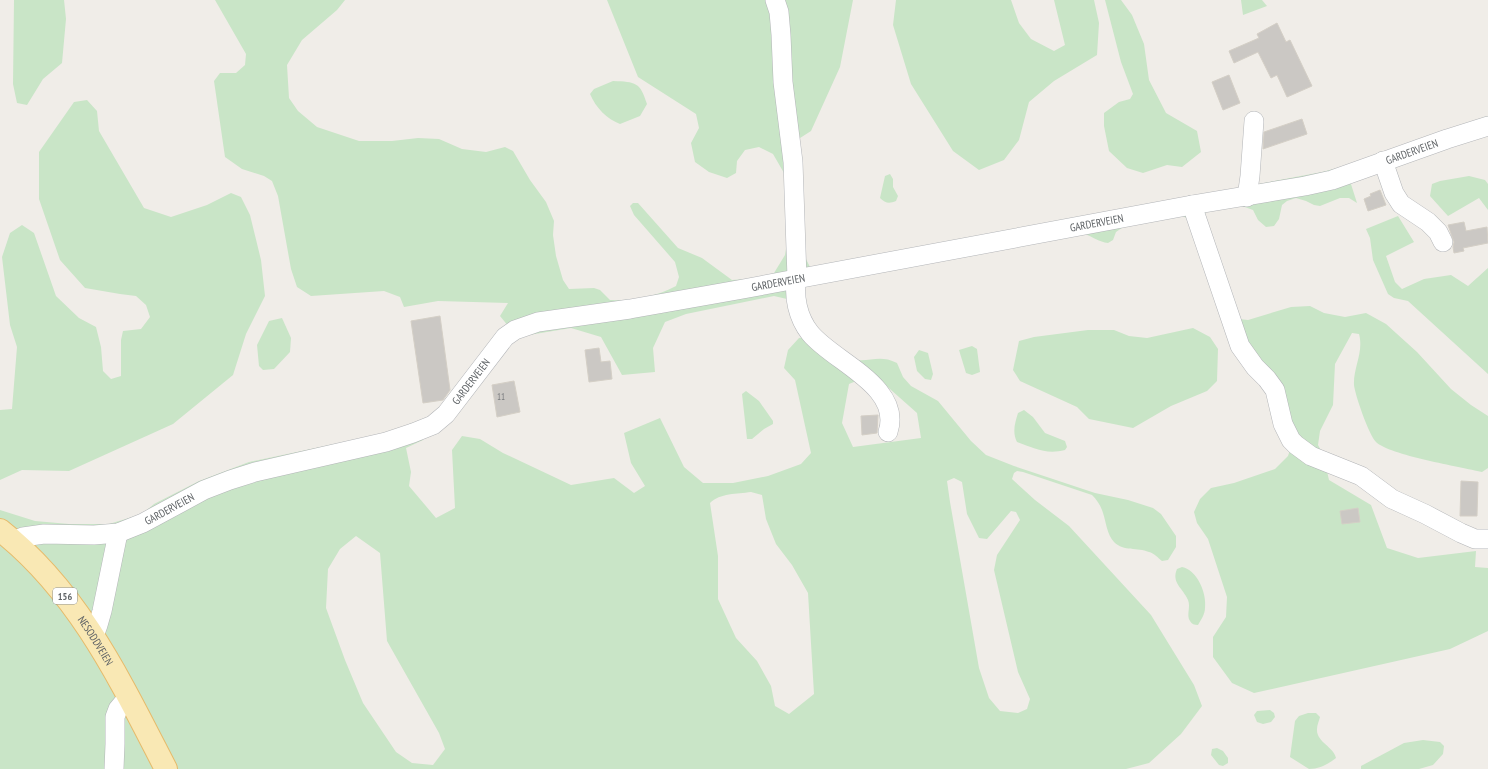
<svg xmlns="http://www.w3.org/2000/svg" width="1488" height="769" font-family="'PT Sans Narrow',sans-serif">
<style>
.green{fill:#c9e5c7;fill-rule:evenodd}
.building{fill:#cbc8c4;stroke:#d4cfc6}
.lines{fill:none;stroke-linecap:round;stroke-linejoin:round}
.minor-casing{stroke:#b3b5b8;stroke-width:20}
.major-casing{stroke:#e6ba6a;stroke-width:24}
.minor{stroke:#fff;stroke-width:19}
.major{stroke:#f9e8b4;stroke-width:22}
.labels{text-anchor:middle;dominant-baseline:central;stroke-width:4;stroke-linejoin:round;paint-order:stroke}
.number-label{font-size:9px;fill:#7a7c7e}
.shield{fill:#fff;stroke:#8f9294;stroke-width:1}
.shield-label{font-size:10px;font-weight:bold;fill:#5f6366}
.street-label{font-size:11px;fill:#5f6366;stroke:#fff}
</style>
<rect width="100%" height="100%" fill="#f0ede8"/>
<g class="green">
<polygon points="14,0 64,0 66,19 62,63 43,79 27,105 17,103 13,84"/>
<path d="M215 0H345L337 10 302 40 287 65 289 98 298 111 317 127 359 141H392L418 138 439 139 462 149 486 152 505 147 513 151 530 180 546 202 554 221 553 235 556 256 563 280 569 289 594 288 600 290 610 300C633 301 655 297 676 286L679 277 675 262 634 215 630 206 633 203H638L678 248 702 258 732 280 761 278 774 273 785 255 790 221 789 189 784 173 773 154 759 147 745 150 737 161 736 173 727 178 709 172 695 162 691 143 699 128 696 114 638 77 607 0H853L840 67 811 131 797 140 802 251 811 269 1322 172C1379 159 1432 134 1488 116V134L1350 181 1357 203 1349 198H1340L1320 206 1314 205 1306 201 1296 198 1287 201 1282 205 1279 219 1274 226 1266 227 1258 220 1253 210 1242 206 1207 211 1202 218 1239 319 1248 320 1291 307 1310 306 1324 313 1345 317 1366 313 1386 324 1417 352 1451 389 1471 405 1488 416V468L1482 472C1461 467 1389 455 1376 442 1369 435 1355 395 1354 385 1353 368 1364 352 1359 334L1352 333 1335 364 1333 405 1320 431 1318 445 1323 454 1329 480 1371 505 1387 548 1418 558 1476 551 1475 567 1488 568V631L1450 649 1254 693 1232 683 1213 657V637L1226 617 1227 597 1208 539 1197 523 1194 512 1200 499 1211 488 1234 483 1275 469 1288 456 1290 450 1269 398 1189 219 1180 215 1126 225 1116 232 1113 240 1108 243C1099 242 1093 237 1085 234L800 287 787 299 774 296 686 314 665 322 653 348 655 372 622 375 601 337 571 328 517 337 500 316 508 303 438 301 404 307 400 297 384 291 311 296 297 287 291 269 278 196 272 181 264 176 242 169 225 157 214 81 220 73H236L245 65 246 54Z"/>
<polygon points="896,0 1011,0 1019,23 1031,39 1054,51 1065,45 1054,0 1094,0 1099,23 1097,55 1054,81 1029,102 1019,140 1004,160 979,170 953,151 911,84 893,25"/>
<polygon points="1105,0 1121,0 1132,15 1144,44 1149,80 1166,113 1197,131 1201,152 1182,167 1167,165 1143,173 1127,168 1109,151 1104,126 1104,113 1119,102 1130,99 1133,94 1121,62"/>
<polygon points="1241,0 1262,0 1267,6 1243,15"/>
<path d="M613 81C636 82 640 82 647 104L640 116 620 124C607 119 596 108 590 94L594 89Z"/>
<polygon points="87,100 97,111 99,131 144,208 171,217 207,205 231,193 241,197 250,215 261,260 265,296 246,334 233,375 173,424 69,471 22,470 0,480 0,410 12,409 17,347 10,325 2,257 10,233 22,225 34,233 56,296 79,318 96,327 101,347 103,371 111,379 121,376 121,340 123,331 141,329 150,317 146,305 136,296 120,294 85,288 60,260 39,199 39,152 74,102"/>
<path d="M890 174 893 179V187L898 196 896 201C889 204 885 203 880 198L885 176Z"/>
<polygon points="1469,176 1485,180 1488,184 1488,210 1479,198 1448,216 1430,196 1432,184 1440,181"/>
<polygon points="1398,216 1414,242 1386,256 1395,282 1402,289 1424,279 1451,275 1468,286 1488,268 1488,374 1408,301 1394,298 1388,294 1373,260 1370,238 1366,229"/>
<polygon points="282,318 291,338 290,352 274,369 263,370 259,366 257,345 269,321"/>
<polygon points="1193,328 1210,337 1218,349 1217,381 1207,391 1171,406 1133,428 1089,419 1077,407 1020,381 1013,370 1019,341 1034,337 1088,330 1114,330 1129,336 1147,338"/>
<path d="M816 335C824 341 840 356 849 358 867 365 877 353 897 363L903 377 911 386 938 401 971 441 986 455 1014 466 1095 493 1128 500 1153 508 1161 514 1176 536V547L1168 560 1162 561C1158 558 1154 553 1149 552 1137 547 1124 552 1114 542 1107 535 1106 522 1103 513 1101 506 1097 500 1092 495L1023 472 1017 471 1014 473 1012 479 1035 500 1069 526 1151 615 1194 685 1202 706 1181 734 1149 763 1126 769H0V510L35 521 69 524H109L142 514 154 504 199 481 249 462 406 429 416 423 423 440 406 448 411 472 409 486 436 518 455 508 452 450 462 436 480 439 503 453 571 485 614 478 634 493 645 486 631 463 624 433 660 418 684 467 703 483H733L768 476 801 464 811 453 795 380 784 368 788 350 799 338ZM873 374 917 413 921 438 853 447 842 423 849 384ZM954 478 962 482 967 514 979 538 987 539 1011 511 1016 512 1020 520 997 555 994 570 1018 672 1030 699 1027 709 1018 713 1000 711 989 698 979 668 950 502 947 481ZM751 492 762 495 766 519 776 544 792 565 808 593 814 694 789 714 775 706 771 686 757 661 736 638 718 599V556L710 503C720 493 737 494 751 492ZM356 536 380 553 387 641 439 733 445 749 433 765 412 763 396 752 363 703 345 660 326 608 328 569 340 549Z"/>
<polygon points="972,346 977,349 980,372 972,375 966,373 959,350"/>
<polygon points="919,350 928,353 933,374 931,380 925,379 917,371 914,357"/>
<polygon points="746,391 759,401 773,421 773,424 764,429 752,439 747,439 742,394"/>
<path d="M1024 410 1033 417 1045 433 1065 441 1067 447 1065 450C1046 455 1034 448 1017 442 1012 432 1015 423 1018 413Z"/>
<path d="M1182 567C1197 570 1207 593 1205 608 1205 614 1201 620 1198 625 1194 625 1192 624 1190 621 1186 615 1191 607 1188 600 1183 588 1171 583 1177 569Z"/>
<polygon points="1270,710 1274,713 1275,717 1271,722 1263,724 1257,722 1254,715 1257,711"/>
<path d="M1308 713H1316L1320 717C1319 721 1317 725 1317 729 1316 742 1334 747 1336 758 1328 764 1320 769 1309 769L1290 757 1295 721 1299 716Z"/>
<polygon points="1423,740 1440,742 1444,746 1443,754 1433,765 1419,769 1361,769 1361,766 1404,743"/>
<polygon points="1217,748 1223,751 1228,758 1228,763 1223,766 1219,765 1211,755 1212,749"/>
</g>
<g class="building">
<polygon points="1277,23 1286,42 1290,40 1312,86 1287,97 1277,75 1271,78 1258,52 1234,63 1229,51 1259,38 1257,34"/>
<polygon points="1229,75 1240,103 1223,110 1212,82"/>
<polygon points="1302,119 1307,134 1263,149 1264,132"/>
<polygon points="1380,190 1386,205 1368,211 1364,199 1371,196 1370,194"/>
<polygon points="1464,222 1466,231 1487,227 1488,243 1463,248 1464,251 1454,253 1453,247 1454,242 1448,225"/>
<polygon points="440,316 450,390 443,400 423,403 411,321"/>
<polygon points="599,348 601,362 610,361 612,379 589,382 585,350"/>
<polygon points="514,381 520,412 497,417 492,385"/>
<polygon points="878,415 877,433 862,435 861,416"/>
<polygon points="1461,481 1478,482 1477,516 1460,516"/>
<polygon points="1358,508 1360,522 1342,524 1340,511"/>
</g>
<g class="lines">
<defs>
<g id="minor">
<path d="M775 0 779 12 781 35 783 82 793 162 797 278C793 296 798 318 810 333 832 361 903 386 888 432"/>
<polyline points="1383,161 1394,193 1401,204 1428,222 1438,232 1443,242"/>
<polyline points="1247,197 1250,176 1254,121"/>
<polyline points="1192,205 1240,346 1255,367 1267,379 1275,390 1283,424 1291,440 1296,445 1311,456 1361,476 1392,499 1425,514 1461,533 1475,539 1488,539"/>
<path id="s1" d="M14 541 23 537 44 534 94 535 118 533 143 523 204 490 230 480 255 472 386 442 413 433 433 425 446 414 505 337 515 330 538 322 630 309 743 289 1192 205 1305 186 1332 180 1447 139 1488 126"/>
<polyline points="94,636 98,625 102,611 118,533"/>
<polyline points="114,769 115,744 115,717 118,709 128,697"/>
</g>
<g id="major">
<path id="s2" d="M0 530C79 592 121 682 166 769"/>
</g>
</defs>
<use href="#minor" class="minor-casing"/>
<use href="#major" class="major-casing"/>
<use href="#minor" class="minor"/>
<use href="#major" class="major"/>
</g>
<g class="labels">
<g class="number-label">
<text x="501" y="396">11</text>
</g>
<rect class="shield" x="53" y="588" width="24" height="16" rx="3"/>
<g class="shield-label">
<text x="65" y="596">156</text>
</g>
<g class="street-label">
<text stroke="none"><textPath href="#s1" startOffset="1482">GARDERVEIEN</textPath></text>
<text stroke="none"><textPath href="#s1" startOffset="1158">GARDERVEIEN</textPath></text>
<text stroke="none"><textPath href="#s1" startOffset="834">GARDERVEIEN</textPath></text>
<text stroke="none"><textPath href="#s1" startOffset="498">GARDERVEIEN</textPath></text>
<text stroke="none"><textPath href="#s1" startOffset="162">GARDERVEIEN</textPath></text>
<text stroke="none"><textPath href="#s2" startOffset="147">NESODDVEIEN</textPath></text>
</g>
</g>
</svg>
